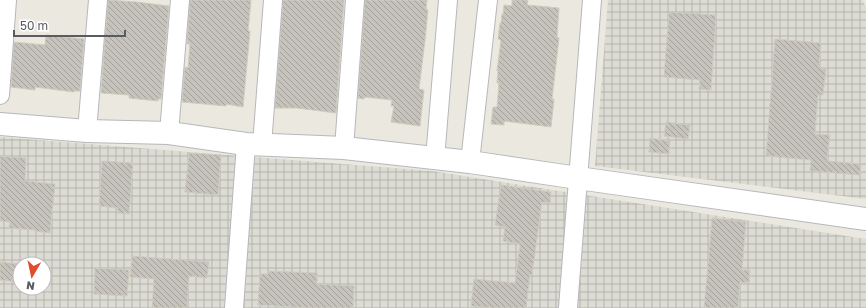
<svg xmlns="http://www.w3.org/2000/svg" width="866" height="308" font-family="'Golos Text',sans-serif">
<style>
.industrial{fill:url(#industrial-grid);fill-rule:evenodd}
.building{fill:url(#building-back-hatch);stroke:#cfcbbe}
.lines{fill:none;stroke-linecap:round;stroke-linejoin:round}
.minor-casing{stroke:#b5b7bc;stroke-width:20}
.secondary-casing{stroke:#b5b8be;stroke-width:24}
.minor{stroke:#fff;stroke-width:18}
.secondary{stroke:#fff;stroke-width:22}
</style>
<defs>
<pattern id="industrial-grid" width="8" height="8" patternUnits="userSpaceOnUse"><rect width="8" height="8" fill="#dcdbd4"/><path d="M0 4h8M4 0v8" fill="none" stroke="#b5b5af"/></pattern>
<pattern id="building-back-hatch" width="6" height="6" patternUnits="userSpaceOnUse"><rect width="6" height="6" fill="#c6c3bc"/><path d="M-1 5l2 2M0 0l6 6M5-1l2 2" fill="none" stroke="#a4a19c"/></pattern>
</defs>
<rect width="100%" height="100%" fill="#ebe9df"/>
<g class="industrial">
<polygon points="608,0 863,0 866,8 866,199 595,166"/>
<path d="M0 137 432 171 866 239V308H0ZM20 264H44V288H20Z"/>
</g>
<g class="building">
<polygon points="108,0 137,2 169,6 161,99 158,99 158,101 129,98 129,95 101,93"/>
<polygon points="190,0 251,0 248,31 250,31 243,107 226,104 226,106 182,102 185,67 188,68 190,44 187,44"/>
<polygon points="283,0 344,0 336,113 297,108 275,108"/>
<polygon points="365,0 427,0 426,9 428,10 425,40 419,89 424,90 420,126 391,122 394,106 391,106 392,100 365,97 364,99 358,98"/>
<polygon points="512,0 528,0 527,5 559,8 557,37 559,38 552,99 554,99 551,127 504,121 504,125 491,124 493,107 497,107 499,83 497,83 498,71 497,71 501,40 498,39 500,23 501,23 502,14 503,14 504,5 512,6"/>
<polygon points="669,12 716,15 711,90 699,89 700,80 664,77"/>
<polygon points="46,35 84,39 80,91 74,91 74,92 35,87 35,90 11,87 14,42 45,45"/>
<polygon points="775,39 821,43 819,68 826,69 823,95 818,95 815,134 830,135 827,161 861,164 860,175 810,171 811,160 766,156"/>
<polygon points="666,122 690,125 688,139 664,136"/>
<polygon points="650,138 670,141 669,154 649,152"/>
<polygon points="189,153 221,155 218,195 185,192"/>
<polygon points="0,156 26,158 25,181 55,184 50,233 34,231 34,230 9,228 10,222 0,221"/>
<polygon points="102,161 133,163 129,214 117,213 118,208 99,206"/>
<polygon points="501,185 551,192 550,203 542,202 532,275 530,275 526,308 492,308 471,306 474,279 515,283 520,244 503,241 505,227 495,225"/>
<polygon points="712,218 746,222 742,270 750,270 749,283 740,282 738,308 704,308"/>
<polygon points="132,256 209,262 207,278 189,276 187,308 152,308 154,279 130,277"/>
<polygon points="0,262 20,264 20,282 0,280"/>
<polygon points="95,268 129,270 127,296 94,294"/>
<polygon points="268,271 317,273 317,284 354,286 353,308 310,308 258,305 260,274 268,274"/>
</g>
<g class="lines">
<defs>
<g id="minor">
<polyline points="0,95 7,0"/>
<polyline points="87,131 98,0"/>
<polyline points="169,133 180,0"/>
<polyline points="262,145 273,0"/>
<polyline points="344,148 355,0"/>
<polyline points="435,159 448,0"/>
<polyline points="470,162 488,0"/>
<polyline points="234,308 246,144"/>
<polyline points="568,308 592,0"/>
</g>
<polyline id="secondary" points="0,124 87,131 169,133 246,144 344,148 470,162 578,178 866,219"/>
</defs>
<use href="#minor" class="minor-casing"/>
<use href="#secondary" class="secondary-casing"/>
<use href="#minor" class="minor"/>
<use href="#secondary" class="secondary"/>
</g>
<g transform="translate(32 276) rotate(189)"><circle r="19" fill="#ffffff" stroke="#bcbdbf"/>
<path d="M0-3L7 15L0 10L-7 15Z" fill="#e34b2d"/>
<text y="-6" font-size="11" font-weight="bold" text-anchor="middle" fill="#585b60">N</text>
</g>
<path d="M14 30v6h111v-6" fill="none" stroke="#585b60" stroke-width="2"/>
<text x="20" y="30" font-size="12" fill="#585b60" stroke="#ffffff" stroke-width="3" paint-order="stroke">50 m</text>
</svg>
